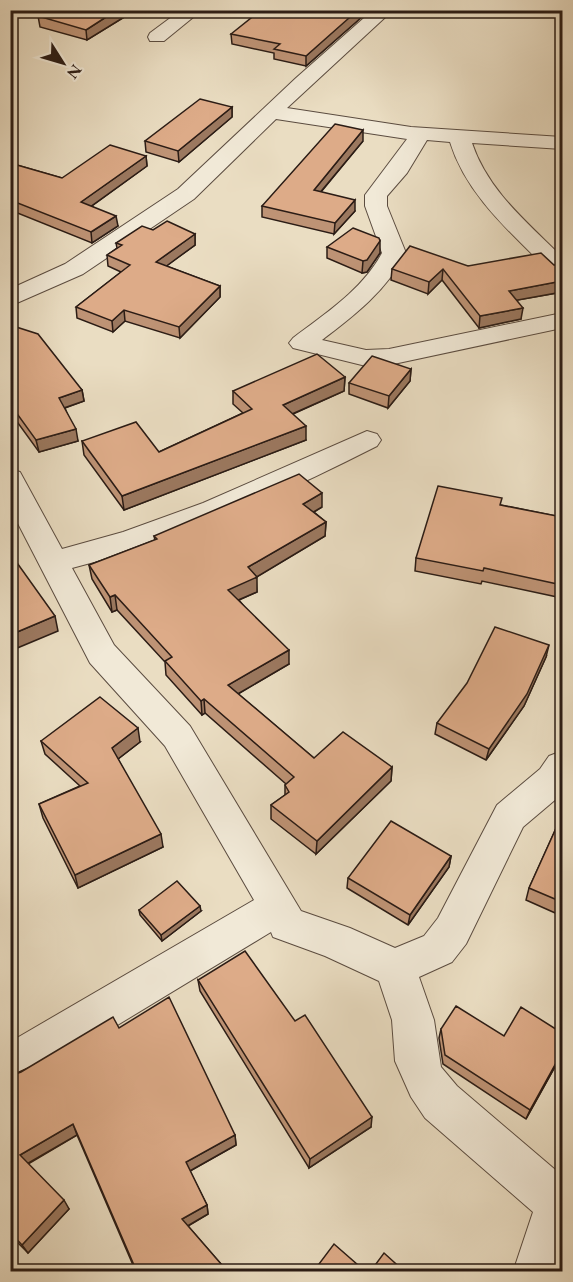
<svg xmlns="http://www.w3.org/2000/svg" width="573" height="1282" font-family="'EB Garamond',serif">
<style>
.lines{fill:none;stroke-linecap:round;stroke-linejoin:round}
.minor-casing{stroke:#5b4c40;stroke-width:2}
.minor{fill:#f1e9d7;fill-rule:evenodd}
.wall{fill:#be9375;stroke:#2b1c15;stroke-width:1.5}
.shaded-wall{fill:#9b785f;stroke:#2b1c15;stroke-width:1.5}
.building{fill:#ddab88;stroke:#2b1c15;stroke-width:1.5}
</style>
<rect width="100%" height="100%" fill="#eaddc2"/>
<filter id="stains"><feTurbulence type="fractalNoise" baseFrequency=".00333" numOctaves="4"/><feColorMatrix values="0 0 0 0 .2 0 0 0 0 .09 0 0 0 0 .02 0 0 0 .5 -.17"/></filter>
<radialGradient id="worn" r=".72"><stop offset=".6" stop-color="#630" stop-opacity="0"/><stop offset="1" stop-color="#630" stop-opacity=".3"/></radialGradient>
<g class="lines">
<defs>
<g id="minor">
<polygon points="181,10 202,10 164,41 150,41 148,37 150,33"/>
<path d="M373 10H393L287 108 411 127 562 137V149L472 143C488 191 528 223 562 257V277L553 275C514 235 467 197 450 142L427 140 407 173 387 196V206L406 253C387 290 355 315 322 340L366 350 389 349 562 313V328L389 365 366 366 293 348 289 343 293 338C326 313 362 290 382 253L365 206V195L407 139 276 119 194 199 83 274 10 306V289L65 264 178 189 296 78Z"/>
<path d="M367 431 377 434 381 440 377 446C279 496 179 540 72 568L114 645 190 726 301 911 350 928 395 948 424 936 438 918 497 805 540 769 549 756 562 751V794L523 827 466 944 452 962 419 977 434 1020 441 1067 457 1086 559 1173 562 1172 561 1272H513L533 1212 425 1118 411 1097 395 1061 392 1020 379 981 325 956 273 937 271 932 25 1081 10 1087V1042L254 900 165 746 90 663 10 508V469L20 472 62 549 123 532 203 503Z"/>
</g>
</defs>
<use href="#minor" class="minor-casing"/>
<use href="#minor" class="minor"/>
</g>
<g class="wall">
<polygon points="48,10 134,10 134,11 87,40 40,27 38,16"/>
<polygon points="363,16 306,66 274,59 274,53 232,44 231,34"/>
<polygon points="232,107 232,117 179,162 146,152 145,141"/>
<polygon points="363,141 321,192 355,211 334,234 262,217 262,206"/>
<polygon points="146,156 147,166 92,206 118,226 92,243 10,210 10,163 62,178"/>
<polygon points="153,230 195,234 195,245 166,266 220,286 220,297 180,338 125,321 113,332 77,318 76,307 121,272 108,266 107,255 117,248 116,243"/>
<polygon points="327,247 380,253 367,272 362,273 327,258"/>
<polygon points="554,265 562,267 562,292 517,300 521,319 479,328 442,280 428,294 391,280 392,269 468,266"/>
<polygon points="10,325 82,390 84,401 65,408 78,441 39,452 10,412"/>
<polygon points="411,369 410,381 388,408 349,394 349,383"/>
<polygon points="345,377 344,391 293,414 306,440 124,510 84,455 82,441 159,452 243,413 233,404 233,391"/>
<polygon points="501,505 562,517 562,598 482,581 481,584 415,571 416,558"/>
<polygon points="322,507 314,512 326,522 325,536 256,577 257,592 239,600 289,664 238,694 314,758 392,767 391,781 316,854 271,819 271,805 285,795 285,785 286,784 205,713 202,715 166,675 165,662 117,610 112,612 92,579 89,565 155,540 154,536"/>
<polygon points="546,657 524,706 486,760 435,734 437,723"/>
<polygon points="41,741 140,742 118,759 163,847 78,888 43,818 39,804 80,786 45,754"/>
<polygon points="562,815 562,916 526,900 529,888"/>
<polygon points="451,856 449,867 408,925 347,888 348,878"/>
<polygon points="139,910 201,911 162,941 140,915"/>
<polygon points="198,980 371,1127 309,1168 200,991"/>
<polygon points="119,1028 235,1135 236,1145 190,1171 207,1205 208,1214 188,1226 228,1272 136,1272 77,1135 28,1164 69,1209 28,1253 10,1235 10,1076"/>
<polygon points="441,1029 504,1036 562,1033 562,1054 526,1119 443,1064 439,1038"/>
</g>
<g class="shaded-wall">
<polygon points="117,10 134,11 87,40 86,30"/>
<polygon points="356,10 363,10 363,16 306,66 306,56"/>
<polygon points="232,107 232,117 179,162 178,151"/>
<polygon points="363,130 363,141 313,201 314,190"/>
<polygon points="146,156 147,166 83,212 81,202"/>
<polygon points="355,200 355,211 334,234 335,223"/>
<polygon points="116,216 118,226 92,243 91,232"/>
<polygon points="195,234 195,245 157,273 156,262"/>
<polygon points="380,241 380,253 367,272 362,273 363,261"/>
<polygon points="443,269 442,280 428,294 429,282"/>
<polygon points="562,281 562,292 507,302 509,291"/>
<polygon points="220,286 220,297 180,338 179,327"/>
<polygon points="523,308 521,319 479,328 480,316"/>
<polygon points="124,310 125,321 113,332 112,321"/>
<polygon points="411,369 410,381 388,408 389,396"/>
<polygon points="345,377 344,391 283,418 283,405"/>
<polygon points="82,390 84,401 61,409 59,398"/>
<polygon points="306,426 306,440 124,510 122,496"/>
<polygon points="76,429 78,441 39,452 36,440"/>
<polygon points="322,493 322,507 303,518 303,504"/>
<polygon points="326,522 325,536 255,578 257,577 257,592 229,604 228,590 248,567"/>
<polygon points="115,595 117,610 112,612 110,597"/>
<polygon points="55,616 58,631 10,651 10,635"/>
<polygon points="549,645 546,657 524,706 486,760 489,749"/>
<polygon points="289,650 289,664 229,699 228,685"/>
<polygon points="204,699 205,713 202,715 201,701"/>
<polygon points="138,728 140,742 114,762 112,748"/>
<polygon points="392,767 391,781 316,854 317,841"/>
<polygon points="161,834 163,847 78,888 75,875"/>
<polygon points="451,856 449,867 408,925 410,915"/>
<polygon points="200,906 201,911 162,941 161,935"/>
<polygon points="562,1052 562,1054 526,1119 530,1110"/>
<polygon points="372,1117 371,1127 309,1168 310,1159"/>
<polygon points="73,1124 77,1135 25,1165 20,1155"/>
<polygon points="235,1135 236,1145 188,1172 186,1162"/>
<polygon points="64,1200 69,1209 28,1253 22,1245"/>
<polygon points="207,1205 208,1214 184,1228 182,1219"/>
</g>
<g class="building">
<polygon points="48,10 117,10 86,30 38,16"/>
<polygon points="261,10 358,10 306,56 274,49 280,44 231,34"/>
<polygon points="200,99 232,107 178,151 145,141"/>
<polygon points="335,124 363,130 314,190 355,200 335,223 262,206"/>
<polygon points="110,145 146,156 81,202 116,216 91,232 10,200 10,163 62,178"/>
<polygon points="167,221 195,234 156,262 220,286 179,327 124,310 112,321 76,307 130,265 107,255 122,245 116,243 142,226 153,230"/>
<polygon points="353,228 379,238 380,241 367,260 363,261 327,247"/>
<polygon points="410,246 468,266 541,253 554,265 562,267 562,281 509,291 523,308 480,316 443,269 429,282 392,269"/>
<polygon points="10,325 38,334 82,390 59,398 76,429 36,440 10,404"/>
<polygon points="317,354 345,377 283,405 306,426 122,496 82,441 136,422 159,452 252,409 233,391"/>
<polygon points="372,356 411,369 389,396 349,383"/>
<polygon points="299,474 322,493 303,504 326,522 248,567 257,577 228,590 289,650 228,685 314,758 343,732 392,767 317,841 271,805 289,792 285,785 294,777 204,699 201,701 165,661 172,657 115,595 110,597 89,565 157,539 154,536"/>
<polygon points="438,486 502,498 500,505 562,517 562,585 484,568 483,571 416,558"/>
<polygon points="10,553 55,616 10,635"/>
<polygon points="495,627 549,645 527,694 489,749 437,723 467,683"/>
<polygon points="100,697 138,728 112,748 161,834 75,875 39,804 88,783 41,741"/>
<polygon points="562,815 562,902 529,888"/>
<polygon points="391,821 451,856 410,915 348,878"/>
<polygon points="177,881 200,906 161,935 139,910"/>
<polygon points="245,951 295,1021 305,1015 372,1117 310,1159 198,980"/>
<polygon points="169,997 235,1135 186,1162 207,1205 182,1219 228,1272 137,1272 73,1124 20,1155 64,1200 22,1245 10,1232 10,1076 21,1072 113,1017 119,1028"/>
<polygon points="456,1006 504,1036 521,1007 562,1033 562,1052 530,1110 445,1055 441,1029"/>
<polygon points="334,1244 366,1272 313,1272"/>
<polygon points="384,1253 405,1272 370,1272"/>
</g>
<rect width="573" height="1282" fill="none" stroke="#eaddc2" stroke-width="36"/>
<rect x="12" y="12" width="549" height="1258" fill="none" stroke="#2b1c15" stroke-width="3"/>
<rect x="18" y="18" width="537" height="1246" fill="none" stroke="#2b1c15" stroke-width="1.5"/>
<g transform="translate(63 63) rotate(127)" stroke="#f1e9d7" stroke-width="4.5" paint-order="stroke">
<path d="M0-4.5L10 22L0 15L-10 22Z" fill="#2b1c15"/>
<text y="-9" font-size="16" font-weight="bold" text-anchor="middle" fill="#2b1c15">N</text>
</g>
<rect width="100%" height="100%" filter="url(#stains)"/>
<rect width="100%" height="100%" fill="url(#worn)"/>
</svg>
